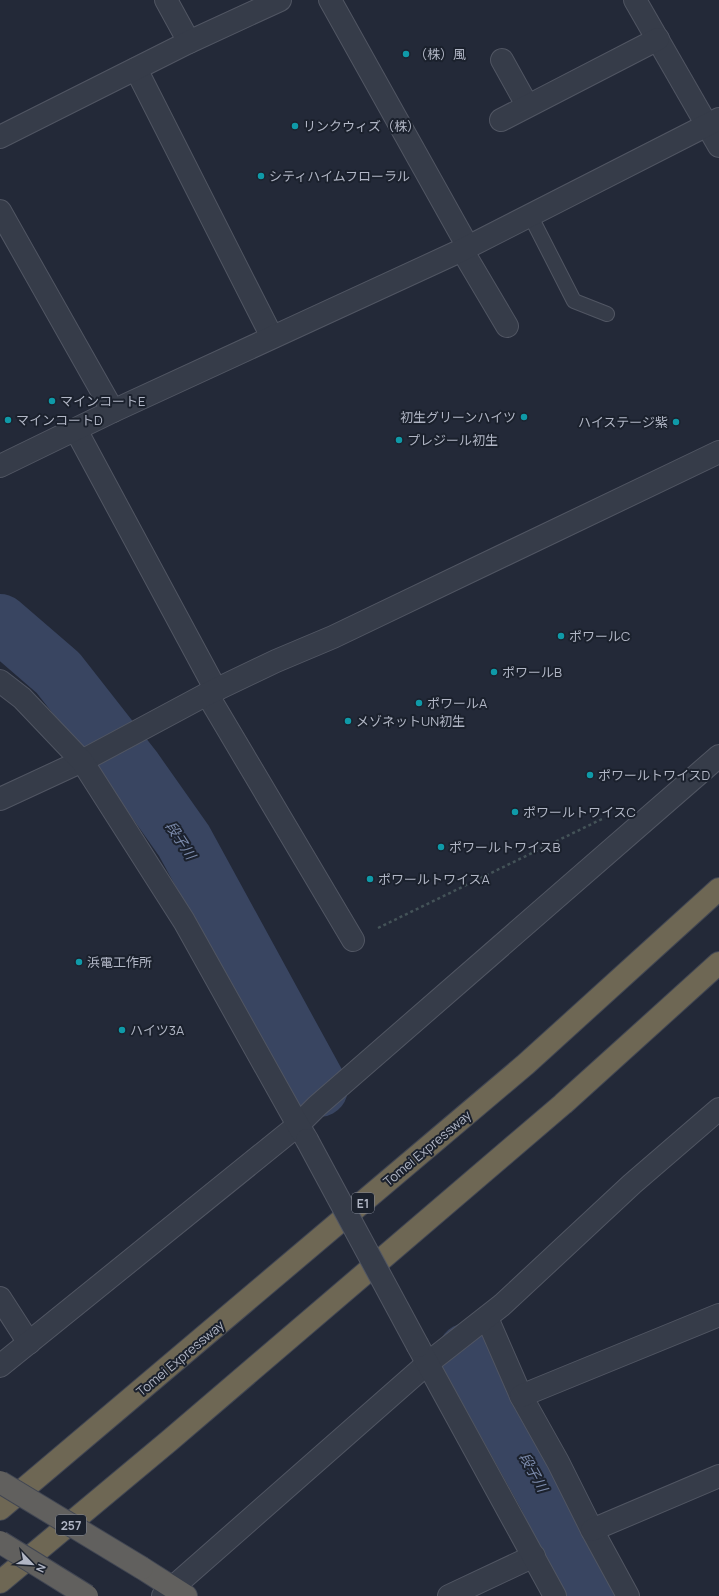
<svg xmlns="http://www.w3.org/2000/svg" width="719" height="1596" font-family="Manrope,'Noto Sans JP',sans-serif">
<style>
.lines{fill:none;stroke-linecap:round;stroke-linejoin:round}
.river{stroke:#394561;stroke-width:58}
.service-casing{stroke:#515663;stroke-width:16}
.minor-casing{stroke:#515663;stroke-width:24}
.tertiary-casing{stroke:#515663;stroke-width:24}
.trunk-casing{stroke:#414653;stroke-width:24}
.motorway-casing{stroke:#414653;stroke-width:24}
.path{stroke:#445358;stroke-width:2.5;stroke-dasharray:3 3;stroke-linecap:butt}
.service{stroke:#363c49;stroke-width:14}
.minor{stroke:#363c49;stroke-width:22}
.tertiary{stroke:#363c49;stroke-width:22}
.trunk{stroke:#61605e;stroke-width:22}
.motorway{stroke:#6e6754;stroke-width:22}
.tertiary-bridge-casing{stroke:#515663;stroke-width:24;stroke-linecap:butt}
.trunk-bridge-casing{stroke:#414653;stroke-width:24;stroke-linecap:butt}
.tertiary-bridge{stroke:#363c49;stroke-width:22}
.trunk-bridge{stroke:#61605e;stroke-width:22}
.culture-dot{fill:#0f9aa8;stroke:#1b212d;stroke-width:1.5}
.labels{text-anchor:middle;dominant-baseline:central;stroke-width:4;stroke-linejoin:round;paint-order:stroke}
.shield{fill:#1b212d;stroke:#848997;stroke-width:1}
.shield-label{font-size:12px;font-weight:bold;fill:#b1b6c5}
.poi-label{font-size:13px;fill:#b1b6c5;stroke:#1b212d;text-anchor:start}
.street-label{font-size:13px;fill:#b1b6c5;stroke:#1b212d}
.water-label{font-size:14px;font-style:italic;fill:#7b8aab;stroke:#1b212d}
</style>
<rect width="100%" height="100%" fill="#232938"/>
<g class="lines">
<g class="river">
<polyline points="0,623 58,673 134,770 184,841 319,1088"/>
<polyline points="467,1352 547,1496 594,1596"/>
</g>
<defs>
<polyline id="service" points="530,215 574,301 607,314"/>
<g id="minor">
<polyline points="166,0 189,42"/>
<polyline points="330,0 468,247"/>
<polyline points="635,0 719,146"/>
<polyline points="502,60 527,105"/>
<polyline points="136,69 272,337"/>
<polyline points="501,120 658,39"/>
<polyline points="0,137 189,42 280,0"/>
<polyline points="0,211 113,411"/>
<polyline points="462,250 507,326"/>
<polyline points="76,430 216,690"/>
<polyline points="0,466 113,411 462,250 719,119"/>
<polyline points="207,694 353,940"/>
<polyline points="0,799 82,761 207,694 276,661 333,637 719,452"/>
<polyline points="0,1298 29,1343"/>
<polyline points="487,1318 521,1396 558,1462 592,1530 628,1596"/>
<polyline points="0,1366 298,1125 317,1106 719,756"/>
<polyline points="521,1396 719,1315"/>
<polyline points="592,1530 719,1476"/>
<polyline points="163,1596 428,1363 502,1305 632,1184 719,1109"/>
<polyline points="449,1596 534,1556"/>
</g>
<g id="tertiary">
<polyline points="0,681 22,698 82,761 184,921 298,1125 307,1140"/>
<polyline points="418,1346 555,1596"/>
</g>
<polyline id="trunk" points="142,1568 186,1596"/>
<g id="motorway">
<polyline points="0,1509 526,1064 719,889"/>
<polyline points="0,1582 169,1441 563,1104 719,963"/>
</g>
</defs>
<use href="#service" class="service-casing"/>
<use href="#minor" class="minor-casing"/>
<use href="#tertiary" class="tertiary-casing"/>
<use href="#trunk" class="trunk-casing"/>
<use href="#motorway" class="motorway-casing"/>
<polyline class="path" points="378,928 602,819"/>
<use href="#service" class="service"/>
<use href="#minor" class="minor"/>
<use href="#tertiary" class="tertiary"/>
<use href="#trunk" class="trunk"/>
<use href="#motorway" class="motorway"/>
<defs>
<polyline id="tertiary-bridge" points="307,1140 418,1346"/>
<g id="trunk-bridge">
<polyline points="0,1482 142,1568"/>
<polyline points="0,1542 87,1596"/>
</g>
</defs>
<use href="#tertiary-bridge" class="tertiary-bridge-casing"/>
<use href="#trunk-bridge" class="trunk-bridge-casing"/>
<use href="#tertiary-bridge" class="tertiary-bridge"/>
<use href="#trunk-bridge" class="trunk-bridge"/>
</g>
<g class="culture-dot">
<circle cx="406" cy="54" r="4"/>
<circle cx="295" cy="126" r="4"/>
<circle cx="261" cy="176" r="4"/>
<circle cx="52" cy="401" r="4"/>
<circle cx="524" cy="417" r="4"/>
<circle cx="8" cy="420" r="4"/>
<circle cx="676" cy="422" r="4"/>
<circle cx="399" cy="440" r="4"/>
<circle cx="561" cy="636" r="4"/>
<circle cx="494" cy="672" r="4"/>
<circle cx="419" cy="703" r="4"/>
<circle cx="348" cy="721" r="4"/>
<circle cx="590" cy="775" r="4"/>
<circle cx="515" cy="812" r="4"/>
<circle cx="441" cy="847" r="4"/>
<circle cx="370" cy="879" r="4"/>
<circle cx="79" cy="962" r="4"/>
<circle cx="122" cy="1030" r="4"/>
</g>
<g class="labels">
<g class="shield">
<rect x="352" y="1193" width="22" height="20" rx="3"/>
<rect x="56" y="1515" width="30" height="20" rx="3"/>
</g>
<g class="shield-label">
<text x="363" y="1203">E1</text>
<text x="71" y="1525">257</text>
</g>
<g class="poi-label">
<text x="414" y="54">（株）風</text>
<text x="303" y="126">リンクウィズ（株）</text>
<text x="269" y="176">シティハイムフローラル</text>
<text x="60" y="401">マインコートE</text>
<text x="516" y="417" text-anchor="end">初生グリーンハイツ</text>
<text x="16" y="420">マインコートD</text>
<text x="668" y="422" text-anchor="end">ハイステージ紫</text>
<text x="407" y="440">プレジール初生</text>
<text x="569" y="636">ポワールC</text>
<text x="502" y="672">ポワールB</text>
<text x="427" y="703">ポワールA</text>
<text x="356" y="721">メゾネットUN初生</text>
<text x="598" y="775">ポワールトワイスD</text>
<text x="523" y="812">ポワールトワイスC</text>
<text x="449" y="847">ポワールトワイスB</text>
<text x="378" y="879">ポワールトワイスA</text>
<text x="87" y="962">浜電工作所</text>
<text x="130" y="1030">ハイツ3A</text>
</g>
<g class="street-label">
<text transform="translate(427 1148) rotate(-40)">Tomei Expressway</text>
<text transform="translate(180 1358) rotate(-40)">Tomei Expressway</text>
</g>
<g class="water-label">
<text transform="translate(181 840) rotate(57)">段子川</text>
<text transform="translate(534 1472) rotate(61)">段子川</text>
</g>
</g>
<g transform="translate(32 1564) rotate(115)" stroke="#1b212d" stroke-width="3" paint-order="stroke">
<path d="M0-3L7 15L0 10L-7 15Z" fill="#b1b6c5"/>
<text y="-6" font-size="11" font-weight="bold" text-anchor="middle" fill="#b1b6c5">N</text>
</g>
</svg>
